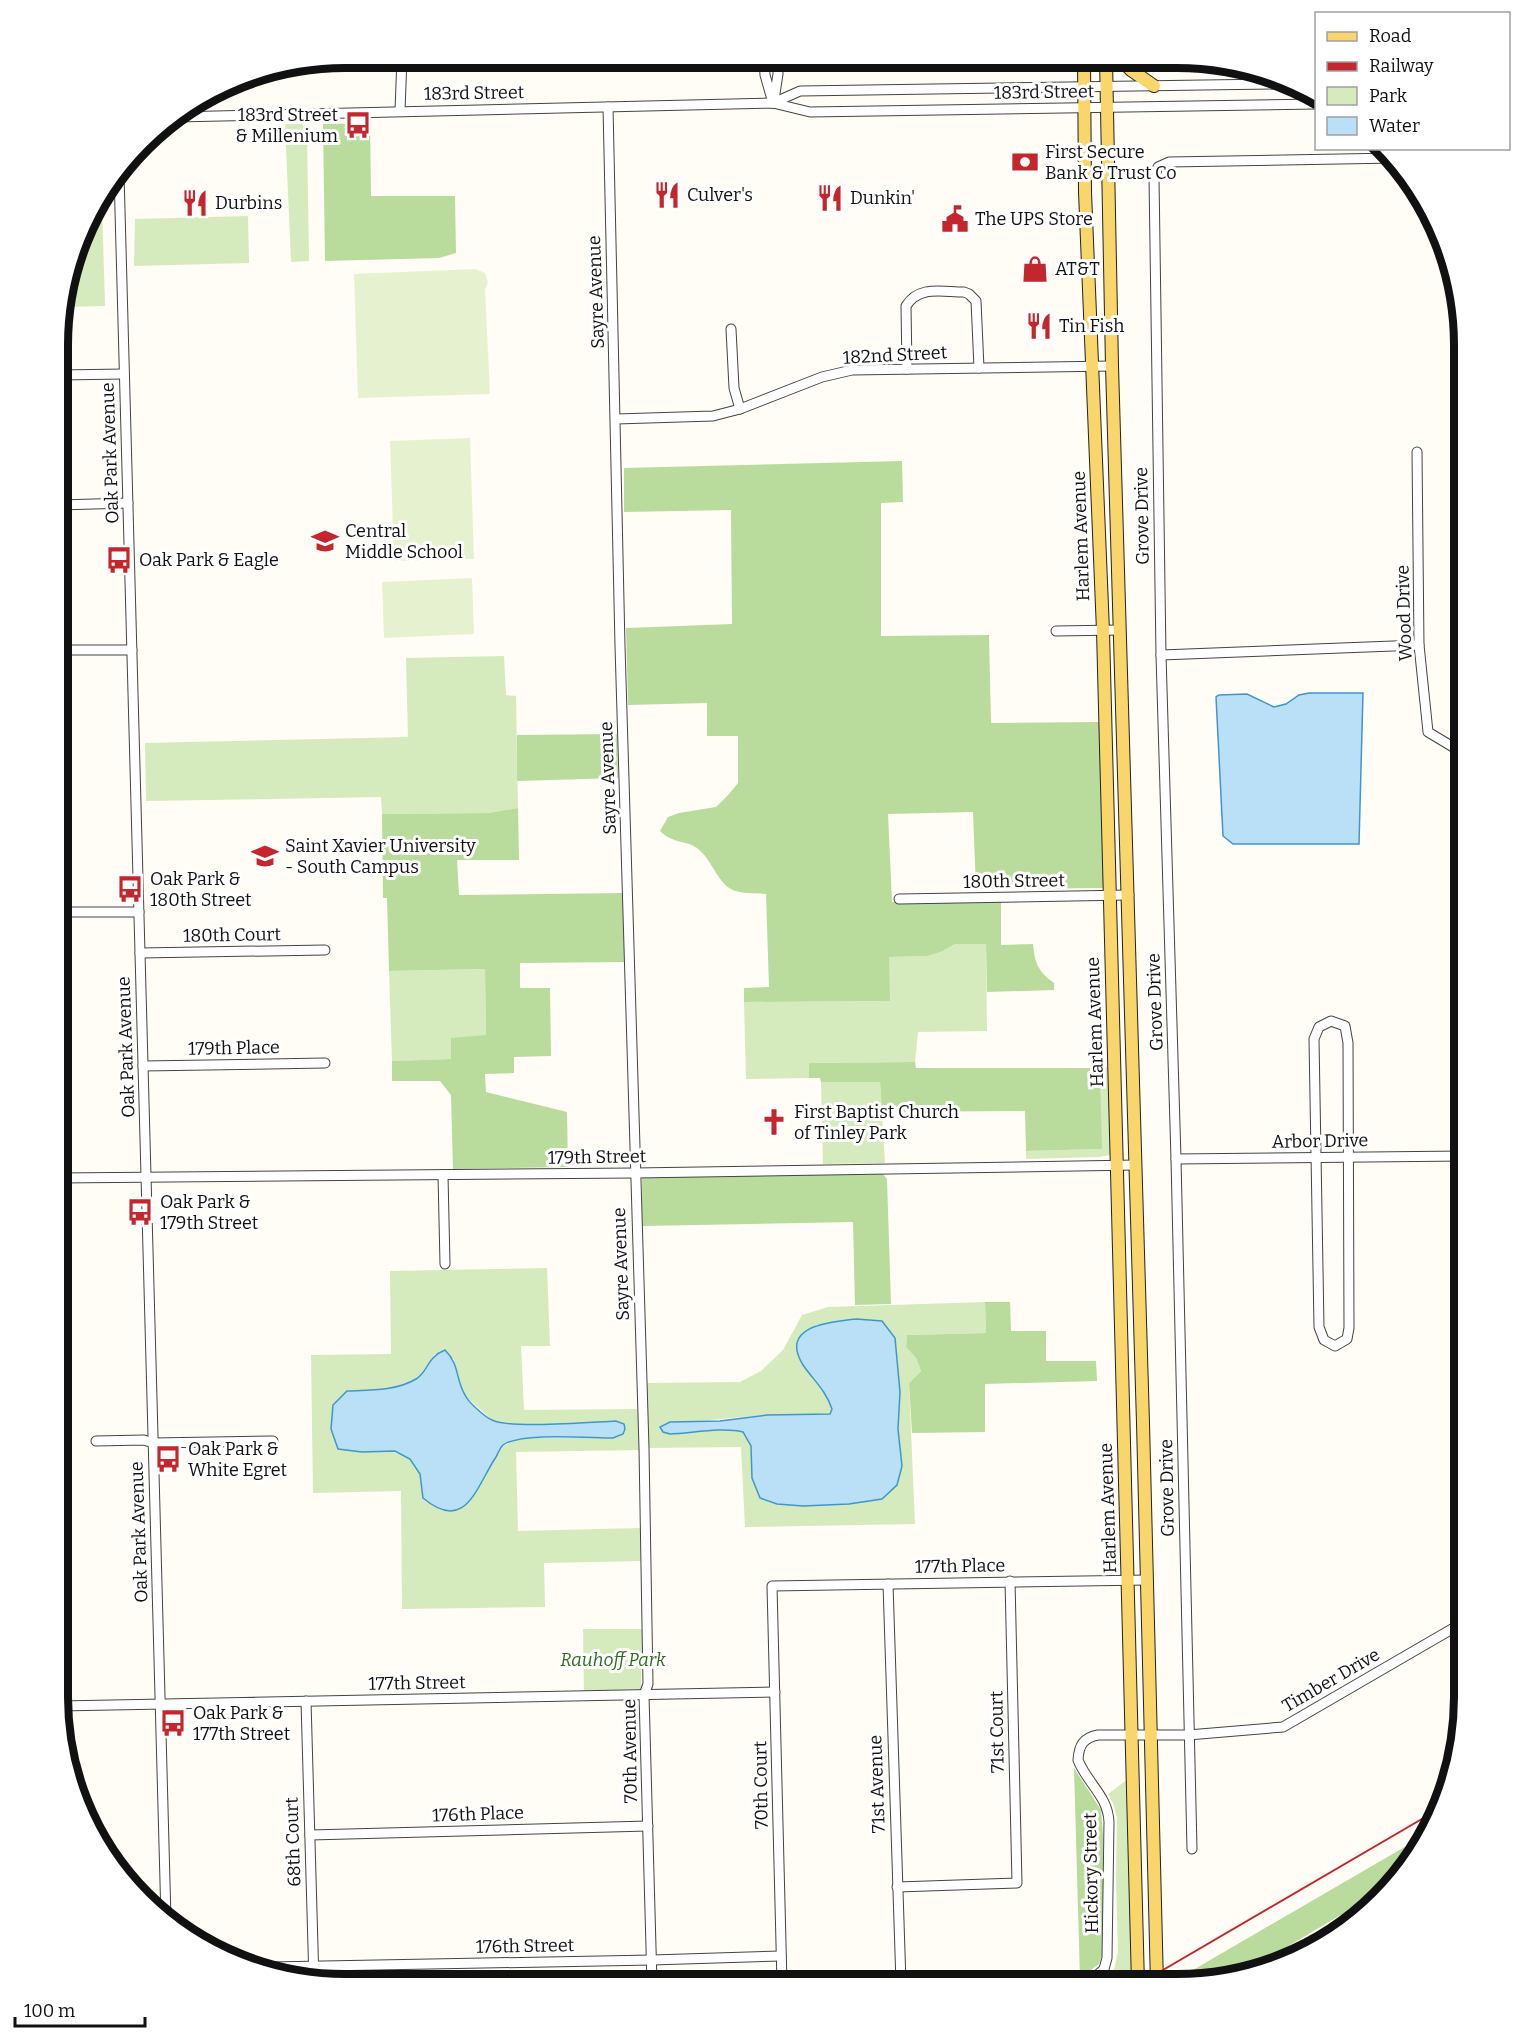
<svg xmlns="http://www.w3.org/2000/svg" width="1522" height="2041" font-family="Bitter,serif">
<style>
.green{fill:#d5ebbd;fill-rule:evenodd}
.forest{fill:#b9dc9c}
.pitch{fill:#e6f2cf}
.water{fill:#b9e0f7;stroke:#3f96cf;stroke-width:1.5}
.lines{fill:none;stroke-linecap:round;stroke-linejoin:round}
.minor-casing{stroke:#444;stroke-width:11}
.major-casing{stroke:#222;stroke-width:14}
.minor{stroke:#fff;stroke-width:9}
.major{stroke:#f9d66b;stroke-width:12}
.rail{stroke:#c4262e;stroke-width:2}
.labels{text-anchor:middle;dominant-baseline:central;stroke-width:6;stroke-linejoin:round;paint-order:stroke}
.street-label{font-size:18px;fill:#111;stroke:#fff}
.poi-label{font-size:18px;fill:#111;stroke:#fff;text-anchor:start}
.park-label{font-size:18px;font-style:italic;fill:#2f6b1f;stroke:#fff}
.rim{fill:none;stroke:#111;stroke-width:8}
</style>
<rect width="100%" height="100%" fill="#fffdf5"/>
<g class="green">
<polygon points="236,82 236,94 213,95"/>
<polygon points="285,124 302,124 307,131 309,261 291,262"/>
<polygon points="99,196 102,205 105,306 60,307 95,201"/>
<polygon points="248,216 249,263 134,266 135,219"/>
<polygon points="504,656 506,695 516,696 518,808 488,813 382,814 381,797 146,801 145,743 408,737 406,658"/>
<polygon points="986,943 987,1031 918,1032 915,1062 809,1063 809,1078 746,1079 744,1002 889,1001 889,957 927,956 941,952 955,944"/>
<polygon points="485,969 486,1036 452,1059 392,1061 389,971"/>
<polygon points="1109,1067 1113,1149 1110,1155 1099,1157 1026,1159 1026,1151 1101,1149 1100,1068"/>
<polygon points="821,1082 880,1082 885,1163 823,1164"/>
<path d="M547 1268 550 1346H521L524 1410 638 1409 639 1450 516 1452 518 1531 640 1528 641 1561 544 1563 545 1607 402 1609 401 1491 313 1493 311 1355 391 1354 390 1271ZM435 1354 454 1359 457 1376 465 1396 492 1420 613 1438H522L503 1446 489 1466 423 1498C422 1491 422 1481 420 1474 410 1448 385 1451 362 1452L347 1391 387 1389 417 1379Z"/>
<path d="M985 1302 986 1333 907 1335 906 1347 916 1358 921 1371 909 1383 915 1524 745 1527 741 1447 649 1448 647 1383 740 1382 761 1371 783 1350 802 1315 828 1307ZM804 1366 900 1392 898 1429 902 1466 882 1499 849 1504 803 1506 752 1478 751 1446 743 1432C722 1427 693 1433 670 1434L664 1424 767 1415 830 1414 832 1409 828 1396Z"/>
<polygon points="583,1629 642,1629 641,1689 584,1691"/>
<polygon points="1128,1779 1133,1982 1130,1984 1102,1984 1114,1970 1118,1952 1116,1880 1117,1818 1113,1803 1108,1794"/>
</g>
<g class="forest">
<polygon points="370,123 371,196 455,196 456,253 439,258 325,261 323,124"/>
<path d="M902 461 903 502 881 503V636L989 635 991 723 1100 722 1104 888 976 889 973 812 888 814 892 902 1001 901V945L1033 944C1035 964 1038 971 1054 983V990L987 992 986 944H955L941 952 927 956 889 957 890 1001 744 1002V988L769 987 766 894C757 893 742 894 733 890 717 883 712 859 697 848 686 840 673 844 660 831L668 817 679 813 716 807 729 794 738 783V736H707V703L628 705 626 628 732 624 731 510 624 512V468Z"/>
<polygon points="617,734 618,778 517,781 517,735"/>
<polygon points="518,808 519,860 457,860 459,895 624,893 624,962 520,963 520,988 550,988 551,1056 514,1057 514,1073 485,1074 486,1092 567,1112 568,1167 453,1169 451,1095 440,1081 392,1081 392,1061 451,1059 451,1038 486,1035 485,969 389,971 387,898 383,898 382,814 488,813"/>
<polygon points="915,1062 916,1068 1100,1068 1102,1149 1026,1151 1025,1111 882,1112 880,1082 821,1082 820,1078 809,1078 809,1063"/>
<polygon points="883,1174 887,1179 891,1304 855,1305 853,1222 642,1226 642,1177"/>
<polygon points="985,1302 1010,1302 1011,1331 1046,1331 1046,1361 1096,1361 1097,1381 985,1384 985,1432 912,1433 909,1383 921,1371 916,1358 906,1347 907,1335 986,1333"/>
<polygon points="1074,1768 1101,1810 1103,1835 1103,1952 1099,1964 1080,1978"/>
<polygon points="1427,1834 1417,1856 1391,1885 1255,1966 1177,1984 1169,1984"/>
</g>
<g class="pitch">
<polygon points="475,269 485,273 488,282 485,289 490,394 358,398 354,274"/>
<polygon points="470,438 474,559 394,561 390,441"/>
<polygon points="472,578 474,634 384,638 382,582"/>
</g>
<g class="water">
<polygon points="1309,693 1363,693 1359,844 1233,844 1223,836 1216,697 1219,695 1247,694 1274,707 1286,704 1299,695"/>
<path d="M856 1319 882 1321 895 1338 900 1392 898 1429 902 1466 897 1485 882 1499 849 1504 803 1506 777 1504 760 1498 752 1478 751 1446 743 1432C722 1427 693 1433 670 1434L663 1432 660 1427 670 1422 720 1421 767 1415 830 1414 832 1409C825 1389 814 1381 803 1365 779 1326 829 1322 856 1319Z"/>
<path d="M445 1350C460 1365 455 1378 465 1395 468 1402 485 1417 492 1420 511 1429 591 1422 616 1421L624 1424 625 1429 623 1434 613 1438C589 1438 521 1432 503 1445 500 1448 498 1453 496 1457 476 1487 466 1534 423 1498L420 1474 410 1459 395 1451 362 1452 338 1449 331 1429 333 1405 347 1391C369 1390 396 1391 416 1379 428 1372 427 1357 445 1350Z"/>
</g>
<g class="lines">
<defs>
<g id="minor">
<polyline points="764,58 765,75 773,103"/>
<polyline points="774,100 778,74 778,58"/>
<polyline points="773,103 800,91 1279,84"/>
<polyline points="608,107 620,646 644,1448 648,1684 644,1695 652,1983"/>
<polyline points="400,111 402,57"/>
<polyline points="176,117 773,103 810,112 1316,104"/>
<polyline points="119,173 166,1919"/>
<polyline points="731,329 734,388 740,409"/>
<path d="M907 369 906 306C919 285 942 292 964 292L969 294 976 301 979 368"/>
<polyline points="59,375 124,374"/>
<polyline points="616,419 713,416 740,409 822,377 852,370 1112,366"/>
<polyline points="1417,452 1419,645 1428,732 1453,747 1465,746"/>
<polyline points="59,505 128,503"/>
<polyline points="1056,631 1119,630"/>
<polyline points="59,650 132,650"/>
<polyline points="1161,655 1419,645"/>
<polyline points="899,899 1129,895"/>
<polyline points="58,912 139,912"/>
<polyline points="140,953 325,950"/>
<polygon points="1331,1021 1345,1026 1348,1043 1349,1328 1347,1339 1335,1346 1324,1340 1319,1327 1314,1039 1319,1027"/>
<polyline points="143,1066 325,1063"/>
<polyline points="1176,1159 1465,1156"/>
<polyline points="443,1175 445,1264"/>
<polyline points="58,1178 635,1173 1136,1165"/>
<polyline points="96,1441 144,1440 153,1443 273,1441"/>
<polyline points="888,1584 901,1983"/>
<polyline points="306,1701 314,1982"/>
<polyline points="59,1706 775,1692"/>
<polyline points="310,1835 648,1826"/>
<polyline points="1192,1849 1176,1159 1161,655 1154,177 1158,167 1169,162 1396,158"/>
<polyline points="897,1887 1017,1883 1010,1581"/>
<polyline points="270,1967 652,1960 781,1956"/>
<polyline points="782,1983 772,1586 1148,1580"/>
<path d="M1087 1984 1104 1969 1107 1958 1109 1822C1108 1796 1087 1783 1078 1760 1079 1745 1083 1738 1098 1735H1188L1283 1727 1464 1622"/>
</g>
<g id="major">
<polyline points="1084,59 1085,192 1103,631 1138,1984"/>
<polyline points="1106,59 1112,366 1143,1423 1157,1984"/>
<polyline points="1120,59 1131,70 1154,86"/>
</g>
</defs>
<use href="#minor" class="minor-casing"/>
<use href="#major" class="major-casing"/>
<use href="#minor" class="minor"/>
<use href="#major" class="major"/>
<polyline class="rail" points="1139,1984 1439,1809"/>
</g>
<defs>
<symbol id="bus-bare" viewBox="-9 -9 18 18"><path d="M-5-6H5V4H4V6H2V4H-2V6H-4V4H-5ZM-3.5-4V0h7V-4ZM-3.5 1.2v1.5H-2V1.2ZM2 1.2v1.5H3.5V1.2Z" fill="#c4262e" stroke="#fff" stroke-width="2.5" paint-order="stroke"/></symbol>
<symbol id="bank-bare" viewBox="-9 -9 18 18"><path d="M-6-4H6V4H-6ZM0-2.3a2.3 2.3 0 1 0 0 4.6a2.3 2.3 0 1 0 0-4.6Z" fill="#c4262e" stroke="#fff" stroke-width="2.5" paint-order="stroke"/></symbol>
<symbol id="restaurant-bare" viewBox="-9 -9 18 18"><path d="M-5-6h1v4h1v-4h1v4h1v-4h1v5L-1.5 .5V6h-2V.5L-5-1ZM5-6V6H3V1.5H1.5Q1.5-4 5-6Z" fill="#c4262e" stroke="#fff" stroke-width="2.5" paint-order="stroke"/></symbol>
<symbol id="civic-bare" viewBox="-9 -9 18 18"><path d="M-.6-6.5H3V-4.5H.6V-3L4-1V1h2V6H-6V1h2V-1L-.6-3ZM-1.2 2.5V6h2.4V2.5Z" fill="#c4262e" stroke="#fff" stroke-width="2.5" paint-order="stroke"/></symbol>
<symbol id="shop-bare" viewBox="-9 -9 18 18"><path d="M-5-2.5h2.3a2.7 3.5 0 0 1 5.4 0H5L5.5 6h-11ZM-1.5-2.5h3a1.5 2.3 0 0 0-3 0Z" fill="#c4262e" stroke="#fff" stroke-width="2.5" paint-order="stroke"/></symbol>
<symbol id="school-bare" viewBox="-9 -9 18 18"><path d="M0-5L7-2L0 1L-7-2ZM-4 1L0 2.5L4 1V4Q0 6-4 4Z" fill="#c4262e" stroke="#fff" stroke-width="2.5" paint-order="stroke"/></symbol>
<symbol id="university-bare" viewBox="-9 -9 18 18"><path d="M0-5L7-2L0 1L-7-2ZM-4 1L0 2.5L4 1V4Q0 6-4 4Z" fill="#c4262e" stroke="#fff" stroke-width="2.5" paint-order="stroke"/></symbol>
<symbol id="church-bare" viewBox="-9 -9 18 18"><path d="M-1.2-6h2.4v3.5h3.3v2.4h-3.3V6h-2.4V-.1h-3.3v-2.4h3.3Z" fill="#c4262e" stroke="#fff" stroke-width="2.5" paint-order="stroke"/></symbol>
</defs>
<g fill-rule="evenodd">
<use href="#bus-bare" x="339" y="106" width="38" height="38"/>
<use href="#bank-bare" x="1006" y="143" width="38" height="38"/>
<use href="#restaurant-bare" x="648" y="176" width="38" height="38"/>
<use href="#restaurant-bare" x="811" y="179" width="38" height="38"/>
<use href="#restaurant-bare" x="176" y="184" width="38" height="38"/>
<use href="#civic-bare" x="936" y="200" width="38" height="38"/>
<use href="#shop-bare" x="1016" y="250" width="38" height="38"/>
<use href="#restaurant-bare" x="1020" y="307" width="38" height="38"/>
<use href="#school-bare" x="306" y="522" width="38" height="38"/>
<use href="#bus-bare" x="100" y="541" width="38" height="38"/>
<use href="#university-bare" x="246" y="837" width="38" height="38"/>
<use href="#bus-bare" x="111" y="870" width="38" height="38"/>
<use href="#church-bare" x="755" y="1103" width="38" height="38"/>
<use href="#bus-bare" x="121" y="1193" width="38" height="38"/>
<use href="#bus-bare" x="149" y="1440" width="38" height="38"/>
<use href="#bus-bare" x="154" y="1704" width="38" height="38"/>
</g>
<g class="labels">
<g class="street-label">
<text transform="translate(1044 92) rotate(-1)">183rd Street</text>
<text transform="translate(474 93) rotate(-1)">183rd Street</text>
<text transform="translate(596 292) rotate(-92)">Sayre Avenue</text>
<text transform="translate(895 355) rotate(-3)">182nd Street</text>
<text transform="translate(110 453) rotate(-92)">Oak Park Avenue</text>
<text transform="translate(1142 516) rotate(-91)">Grove Drive</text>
<text transform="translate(1081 536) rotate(-92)">Harlem Avenue</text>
<text transform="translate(1404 613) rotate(-92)">Wood Drive</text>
<text transform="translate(608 778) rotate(-92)">Sayre Avenue</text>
<text transform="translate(1014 881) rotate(-1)">180th Street</text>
<text transform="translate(232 935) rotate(-1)">180th Court</text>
<text transform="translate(1155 1002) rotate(-92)">Grove Drive</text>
<text transform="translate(1095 1022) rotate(-92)">Harlem Avenue</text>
<text transform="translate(126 1047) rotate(-92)">Oak Park Avenue</text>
<text transform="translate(234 1048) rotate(-1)">179th Place</text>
<text transform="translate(1320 1141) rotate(-1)">Arbor Drive</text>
<text transform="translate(597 1157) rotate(-1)">179th Street</text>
<text transform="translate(621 1264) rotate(-92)">Sayre Avenue</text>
<text transform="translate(1167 1488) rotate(-91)">Grove Drive</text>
<text transform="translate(1108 1508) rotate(-92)">Harlem Avenue</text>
<text transform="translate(139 1532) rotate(-92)">Oak Park Avenue</text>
<text transform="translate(960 1566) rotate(-1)">177th Place</text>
<text transform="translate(1331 1680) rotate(-30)">Timber Drive</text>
<text transform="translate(417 1683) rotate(-1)">177th Street</text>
<text transform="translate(997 1732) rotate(-91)">71st Court</text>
<text transform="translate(630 1751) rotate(-91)">70th Avenue</text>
<text transform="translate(877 1784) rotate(-92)">71st Avenue</text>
<text transform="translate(761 1785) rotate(-91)">70th Court</text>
<text transform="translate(478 1814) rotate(-2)">176th Place</text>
<text transform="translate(293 1842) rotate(-92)">68th Court</text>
<text transform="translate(1091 1873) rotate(-91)">Hickory Street</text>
<text transform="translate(525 1946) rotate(-1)">176th Street</text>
</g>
<g class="poi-label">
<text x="338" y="115" text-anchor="end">183rd Street<tspan x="338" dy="21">&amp; Millenium</tspan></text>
<text x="1045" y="152">First Secure<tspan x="1045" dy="21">Bank &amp; Trust Co</tspan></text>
<text x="687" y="195">Culver's</text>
<text x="850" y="198">Dunkin'</text>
<text x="215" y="203">Durbins</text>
<text x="975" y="219">The UPS Store</text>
<text x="1055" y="269">AT&amp;T</text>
<text x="1059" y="326">Tin Fish</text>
<text x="345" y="531">Central<tspan x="345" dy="21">Middle School</tspan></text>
<text x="139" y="560">Oak Park &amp; Eagle</text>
<text x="285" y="846">Saint Xavier University<tspan x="285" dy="21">- South Campus</tspan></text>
<text x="150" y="879">Oak Park &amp;<tspan x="150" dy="21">180th Street</tspan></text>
<text x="794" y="1112">First Baptist Church<tspan x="794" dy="21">of Tinley Park</tspan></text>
<text x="160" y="1202">Oak Park &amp;<tspan x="160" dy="21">179th Street</tspan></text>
<text x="188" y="1449">Oak Park &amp;<tspan x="188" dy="21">White Egret</tspan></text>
<text x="193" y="1713">Oak Park &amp;<tspan x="193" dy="21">177th Street</tspan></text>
</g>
<g class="park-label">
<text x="613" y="1660">Rauhoff Park</text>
</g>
</g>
<path d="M0 0H1522V2041H0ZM345 68H1177A277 277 0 0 1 1454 345V1697A277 277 0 0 1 1177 1974H345A277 277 0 0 1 68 1697V345A277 277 0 0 1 345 68Z" fill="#fff" fill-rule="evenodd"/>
<path class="rim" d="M345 68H1177A277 277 0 0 1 1454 345V1697A277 277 0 0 1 1177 1974H345A277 277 0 0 1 68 1697V345A277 277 0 0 1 345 68Z"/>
<rect x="1315" y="12" width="195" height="138" fill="#ffffff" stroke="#a0a0a0" stroke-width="1.5"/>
<rect x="1327" y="32" width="30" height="9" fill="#f9d66b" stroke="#a0a0a0" stroke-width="1.5"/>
<text x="1369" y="42" font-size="18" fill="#111111">Road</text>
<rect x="1327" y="62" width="30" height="9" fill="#c4262e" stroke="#a0a0a0" stroke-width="1.5"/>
<text x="1369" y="72" font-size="18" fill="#111111">Railway</text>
<rect x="1327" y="87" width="30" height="18" fill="#d5ebbd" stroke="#a0a0a0" stroke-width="1.5"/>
<text x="1369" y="102" font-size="18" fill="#111111">Park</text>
<rect x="1327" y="117" width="30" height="18" fill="#b9e0f7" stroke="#a0a0a0" stroke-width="1.5"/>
<text x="1369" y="132" font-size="18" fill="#111111">Water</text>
<path d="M15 2017v9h130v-9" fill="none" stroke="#111111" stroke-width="3"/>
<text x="24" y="2017" font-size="18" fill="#111111" stroke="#ffffff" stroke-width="4.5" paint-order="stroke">100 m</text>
</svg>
